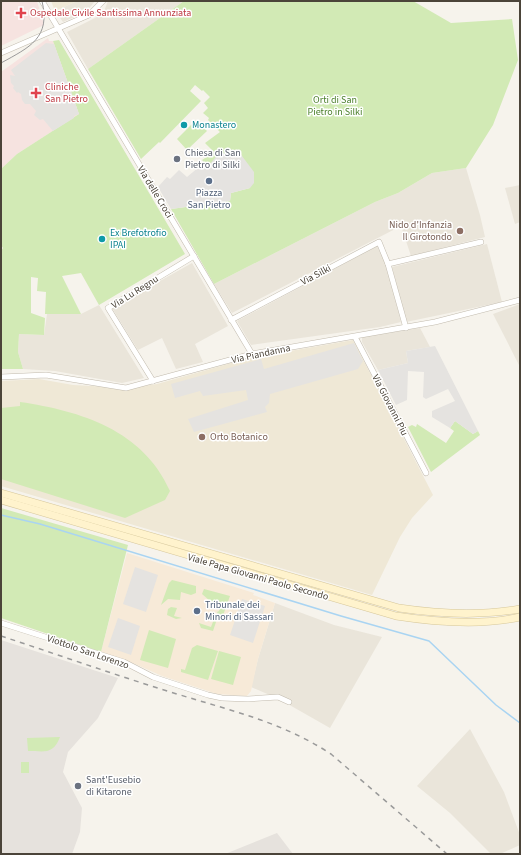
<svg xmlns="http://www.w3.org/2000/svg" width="521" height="855" font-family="'Source Sans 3',sans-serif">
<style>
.residential{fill:#eae5da}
.commercial{fill:#f7ead8}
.industrial{fill:#e6e2dd}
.education{fill:#efe8d6}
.medical{fill:#f6e3e0}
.green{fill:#d2eab5}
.parking{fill:#e5e3e0}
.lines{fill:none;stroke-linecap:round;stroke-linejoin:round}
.stream{stroke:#a9d4f2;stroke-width:1.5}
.minor-casing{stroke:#c2bbae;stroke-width:6}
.secondary-casing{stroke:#d6c79b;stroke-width:8}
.minor{stroke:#fff;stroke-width:5}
.secondary{stroke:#fff3cd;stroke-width:7}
.tram{stroke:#9a9a9a;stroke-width:1}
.rail{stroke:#9a9a9a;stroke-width:1.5;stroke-dasharray:5 5;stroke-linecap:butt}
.health-dot{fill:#e0444e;stroke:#fff;stroke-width:1.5}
.culture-dot{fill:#0f9aa8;stroke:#fff;stroke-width:1.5}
.worship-dot{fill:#6b7280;stroke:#fff;stroke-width:1.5}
.service-dot{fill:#5c6f8a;stroke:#fff;stroke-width:1.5}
.education-dot{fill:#8d6e63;stroke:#fff;stroke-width:1.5}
.labels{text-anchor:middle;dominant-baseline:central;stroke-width:3;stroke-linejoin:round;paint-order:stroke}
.health-label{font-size:10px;fill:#be3a42;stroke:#fff;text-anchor:start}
.park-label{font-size:10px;fill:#4a7f2a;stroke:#fff}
.culture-label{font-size:10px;fill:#0d838f;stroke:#fff;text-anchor:start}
.worship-label{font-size:10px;fill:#5b616d;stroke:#fff;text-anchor:start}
.street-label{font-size:10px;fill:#4b4439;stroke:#fff}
.service-label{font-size:10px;fill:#4e5e75;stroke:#fff}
.education-label{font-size:10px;fill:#785e54;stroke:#fff;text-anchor:end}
</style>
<rect width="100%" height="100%" fill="#f6f3ec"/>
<g class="residential">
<polygon points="77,1 95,1 86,12 63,22 55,11"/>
<polygon points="108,1 184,1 88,69 67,32 103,14"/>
<polygon points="466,168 480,215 485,237 411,256 401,226 232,313 214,284 375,202 398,193 432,173"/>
<polygon points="520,185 520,222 515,224 505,188"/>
<polygon points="487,244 502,302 406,322 392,267"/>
<polygon points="377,246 387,266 401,322 380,327 251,345 237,321"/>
<polygon points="192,263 228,326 195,344 203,362 176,369 162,338 138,350 112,308"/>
<polygon points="520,304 520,367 493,314"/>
<polygon points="99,305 144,378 122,383 55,371 23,369 18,352 19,334 44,335 47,314 81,314"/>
<polygon points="420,328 430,347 406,351 408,363 378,370 362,342 362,337"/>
<polygon points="275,603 334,625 382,637 330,728 279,699 251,687 258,659"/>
<polygon points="470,729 504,792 520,835 520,845 500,854 491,854 450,813 417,786"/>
</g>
<polygon class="commercial" points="127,553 254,593 253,595 275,603 258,659 251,691 247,696 217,694 162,676 135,664 101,652"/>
<g class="industrial">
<polygon points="1,640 118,678 98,718 68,752 63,772 82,808 80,832 72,854 1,854"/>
<polygon points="277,833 293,854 225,854"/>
</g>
<g class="education">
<polygon points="51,1 77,1 55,11"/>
<polygon points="353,340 433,495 412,518 400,537 372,595 1,486 1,381 39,379 73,385 128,388 157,384 249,358"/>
</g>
<g class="medical">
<polygon points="1,1 37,1 44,25 1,46"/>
<polygon points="48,38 49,41 53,41 79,114 17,154 1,169 1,72"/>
</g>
<g class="green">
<polygon points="184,1 413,1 451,23 512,19 518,60 493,125 466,168 432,173 398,193 375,202 214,284 171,209 230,201 231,193 250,188 239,152 234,157 225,155 208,166 202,160 214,152 205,143 220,132 208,120 209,118 203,113 208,108 204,103 210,97 203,90 202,91 195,85 190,91 201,101 160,143 159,142 141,159 88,69"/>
<polygon points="59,40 185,254 99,305 81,273 62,276 81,314 45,314 46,292 37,291 38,278 31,277 31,313 45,318 44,335 19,334 18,352 23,369 1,369 1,251 3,248 1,245 1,169 17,154 79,114 53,41"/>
<polygon points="196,120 207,131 187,150 177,139"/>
<path d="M20 402C81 411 143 430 170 491L165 500 125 518 1 479V408L20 406Z"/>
<polygon points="455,421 473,434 478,431 480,435 431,472 408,427 412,425 416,427 417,424 446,443 454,431 450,428"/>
<polygon points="1,508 128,545 101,652 1,618"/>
<polygon points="172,580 196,586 196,593 191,595 181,592 180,600 168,599 161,605 169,583"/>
<polygon points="204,589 230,596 221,621 217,612 219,611 221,604 210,601 202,594"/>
<polygon points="171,607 177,608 174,616 182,618 176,619 167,615 168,609"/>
<polygon points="214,619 216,622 213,631 201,628 199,623 211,627"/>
<polygon points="149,630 176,639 168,668 140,660"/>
<polygon points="197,645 218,651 208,680 181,672 181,669 185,670 192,648"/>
<polygon points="219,651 241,657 233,685 211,679"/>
<path d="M60 737C53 755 45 751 28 751L27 738Z"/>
<rect x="21" y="762" width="8" height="11"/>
</g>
<g class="parking">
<polygon points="46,43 54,44 79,114 74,116 74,118 53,131 43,119 40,120 34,115 36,111 30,104 25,104 22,100 21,94 18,92 17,93 13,88 14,86 11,83 10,75 15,76 11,70"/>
<polygon points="221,151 227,156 234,157 239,152 254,172 254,183 250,188 231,193 230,201 171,209 158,187 167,177 170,179 179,170 187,177 205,162 208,166"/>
<polygon points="354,343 363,361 358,369 270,394 269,403 265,407 267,412 194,432 188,419 248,400 246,390 203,396 200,391 175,398 171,384 261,359 264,369"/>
<polygon points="435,346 478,431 473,434 455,421 450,428 432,417 432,411 455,401 448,389 426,399 423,397 424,372 408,371 407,400 396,405 378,370 408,363 406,351"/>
<polygon points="135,567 158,575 146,612 123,604"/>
<polygon points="242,599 265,606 253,643 230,635"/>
<polygon points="118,618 140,626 131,655 108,647"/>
</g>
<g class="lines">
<polyline class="stream" points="1,515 40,524 341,616 429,641 496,705 520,723"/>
<defs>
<g id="minor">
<polyline points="42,1 252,354"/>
<polyline points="1,53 89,15 103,1"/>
<polyline points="388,264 481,242"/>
<polyline points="231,320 379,242 388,264 406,328"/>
<polyline points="355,337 426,473"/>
<polyline points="1,377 46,375 126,388 252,354 435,322 520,300"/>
<polyline points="153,381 108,308 194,256"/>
<polyline points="1,623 124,662 153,677 208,695 222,698 248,699 278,697 289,702"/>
</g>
<g id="secondary">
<path d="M1 493 399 608C439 614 480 616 520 609"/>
<path d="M1 500 396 616C435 622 481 626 520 617"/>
</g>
</defs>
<use href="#minor" class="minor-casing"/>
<use href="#secondary" class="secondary-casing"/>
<use href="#minor" class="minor"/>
<use href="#secondary" class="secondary"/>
<path class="tram" d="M1 63C30 47 51 38 42 1"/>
<path class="rail" d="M1 636C59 655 118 676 177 694 232 711 282 722 331 754L447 854"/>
</g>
<g class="health-dot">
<path d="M19 7h4v4h4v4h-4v4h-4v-4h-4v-4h4z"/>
<path d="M34 87h4v4h4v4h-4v4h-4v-4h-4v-4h4z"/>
</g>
<g class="culture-dot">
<circle cx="184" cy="125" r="4"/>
<circle cx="102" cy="239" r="4"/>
</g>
<g class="worship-dot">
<circle cx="177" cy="159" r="4"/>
<circle cx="78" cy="786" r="4"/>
</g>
<g class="service-dot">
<circle cx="209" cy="181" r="4"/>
<circle cx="197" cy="611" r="4"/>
</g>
<g class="education-dot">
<circle cx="460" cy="231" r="4"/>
<circle cx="202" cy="437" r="4"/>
</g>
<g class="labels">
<g class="health-label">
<text x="30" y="13">Ospedale Civile Santissima Annunziata</text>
<text x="45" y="87">Cliniche<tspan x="45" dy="12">San Pietro</tspan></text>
</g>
<g class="park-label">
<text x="335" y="100">Orti di San<tspan x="335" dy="12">Pietro in Silki</tspan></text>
</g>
<g class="culture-label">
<text x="192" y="125">Monastero</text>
<text x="110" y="233">Ex Brefotrofio<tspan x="110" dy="12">IPAI</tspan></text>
</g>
<g class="worship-label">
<text x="185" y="153">Chiesa di San<tspan x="185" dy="12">Pietro di Silki</tspan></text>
<text x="86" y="780">Sant'Eusebio<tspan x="86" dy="12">di Kitarone</tspan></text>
</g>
<g class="street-label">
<text transform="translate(155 192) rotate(59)">Via delle Croci</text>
<text transform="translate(316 275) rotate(-28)">Via Silki</text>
<text transform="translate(135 292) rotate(-32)">Via Lu Regnu</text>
<text transform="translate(261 354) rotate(-12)">Via Piandanna</text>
<text transform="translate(390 405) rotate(63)">Via Giovanni Piu</text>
<text transform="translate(258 577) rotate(16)">Viale Papa Giovanni Paolo Secondo</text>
<text transform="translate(88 652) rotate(19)">Viottolo San Lorenzo</text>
</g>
<g class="service-label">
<text x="209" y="193">Piazza<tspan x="209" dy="12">San Pietro</tspan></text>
<text x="205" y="605" text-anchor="start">Tribunale dei<tspan x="205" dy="12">Minori di Sassari</tspan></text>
</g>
<g class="education-label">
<text x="452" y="225">Nido d'Infanzia<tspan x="452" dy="12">Il Girotondo</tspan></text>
<text x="210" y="437" text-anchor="start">Orto Botanico</text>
</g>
</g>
<rect width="521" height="855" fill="none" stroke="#4b4439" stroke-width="4"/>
</svg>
